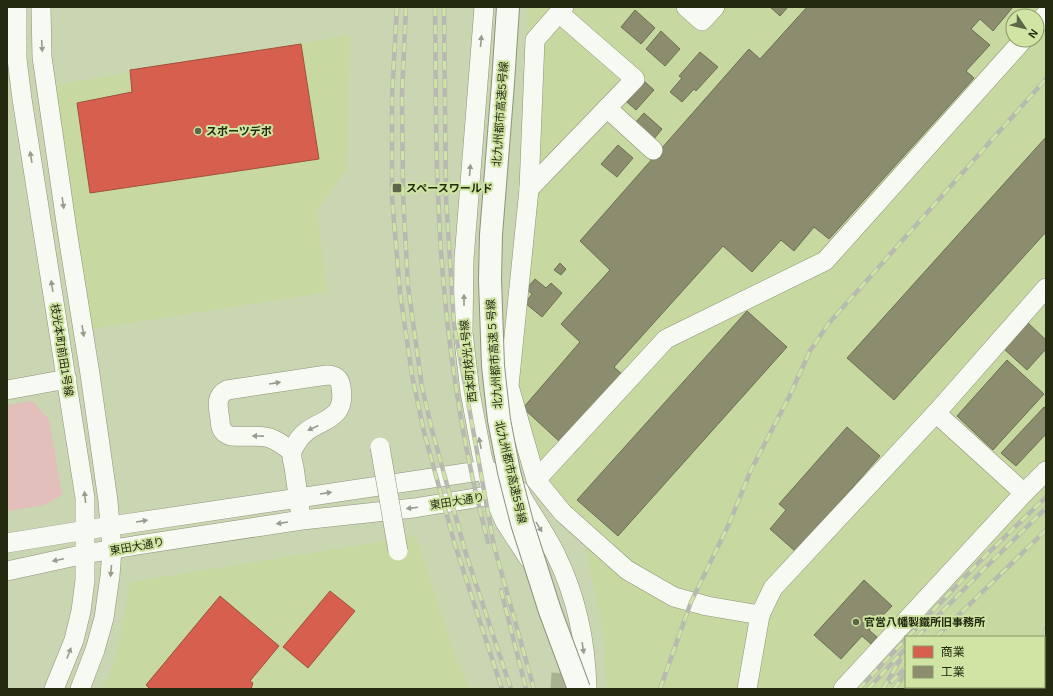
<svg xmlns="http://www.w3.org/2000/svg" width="1053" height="696" font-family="Helvetica,'Noto Sans JP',sans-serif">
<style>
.built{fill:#c7d8a0;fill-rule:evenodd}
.green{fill:#e2bfba}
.shops{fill:#d6604d;stroke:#a0503b}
.industry{fill:#8c8c6e;stroke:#6c6f52}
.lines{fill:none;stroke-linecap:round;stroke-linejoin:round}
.minor-tunnel{stroke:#a9b392;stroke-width:19;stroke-dasharray:19 10;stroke-linecap:butt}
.minor-casing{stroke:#8c9479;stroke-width:20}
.minor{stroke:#f7f9f3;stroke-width:19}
.rail-casing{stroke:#b6bab0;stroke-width:4.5}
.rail{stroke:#d0e4a3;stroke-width:3;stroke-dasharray:9;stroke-linecap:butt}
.minor-bridge-casing{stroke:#8c9479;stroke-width:20;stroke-linecap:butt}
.highway-bridge-casing{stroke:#8c9479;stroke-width:24;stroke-linecap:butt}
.minor-bridge{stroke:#f7f9f3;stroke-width:19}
.highway-bridge{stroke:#f7f9f3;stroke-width:22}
.oneway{fill:#989c8d}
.poi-dot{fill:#5d6649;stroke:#d0e4a3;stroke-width:1.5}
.labels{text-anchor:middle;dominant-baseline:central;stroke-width:4;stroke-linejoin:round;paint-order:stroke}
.street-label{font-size:11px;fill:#232a10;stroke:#d0e4a3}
.poi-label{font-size:11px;font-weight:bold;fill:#232a10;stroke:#d0e4a3;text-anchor:start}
</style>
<rect width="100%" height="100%" fill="#cad5b2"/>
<g class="built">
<path d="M528 7H1046V689H607L601 621 578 517 555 488 522 428 511 333ZM1013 16H1037V40H1013ZM906 637H1044V687H906Z"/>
<polygon points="350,35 346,170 317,210 327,292 86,330 55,85"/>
<polygon points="416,536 457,660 471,689 103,689 116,658 130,582"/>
</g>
<polygon class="green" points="32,401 49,419 62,495 44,505 7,511 7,405"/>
<g class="shops">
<polygon points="301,44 319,159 90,193 77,103 132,92 130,70"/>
<polygon points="330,591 355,611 308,668 283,647"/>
<polygon points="220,596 279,646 250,681 253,683 251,689 150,689 146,685"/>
</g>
<g class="industry">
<polygon points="770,7 788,7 780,16"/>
<polygon points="807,7 1013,7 993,31 980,19 971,29 990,45 966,71 974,78 829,239 814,227 794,251 781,240 752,272 723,246 614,367 633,384 573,454 523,408 580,342 561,324 610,270 580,241 749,49 760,59"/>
<polygon points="635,10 655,28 641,44 621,27"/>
<polygon points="661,31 680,49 665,66 646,49"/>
<polygon points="700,52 718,67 696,91 694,89 682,102 670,92 682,78 679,76"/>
<polygon points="645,82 654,90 636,110 627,102"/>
<polygon points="644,113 662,129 654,139 635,123"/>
<polygon points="1046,137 1046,232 894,400 847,358"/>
<polygon points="618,145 633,158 617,177 601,164"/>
<polygon points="560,263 566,269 561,275 554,270"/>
<polygon points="535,279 546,288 551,283 562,293 542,317 525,303 532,294 526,289"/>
<polygon points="747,311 787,347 618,536 577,500"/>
<polygon points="1028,323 1046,340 1046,349 1027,370 1004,349"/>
<polygon points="1007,360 1044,394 993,450 957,416"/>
<polygon points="1044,407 1046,408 1046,434 1016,466 1001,453"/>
<polygon points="847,427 880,456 796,552 770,529 786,510 779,504"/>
<polygon points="864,580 892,606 869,630 877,637 871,644 862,636 841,659 814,635"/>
</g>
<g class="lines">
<polyline class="minor-tunnel" points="560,689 561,673"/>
<defs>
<g id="minor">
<polyline points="17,7 17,59 22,99 85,498 85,580 81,611 74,640 54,689"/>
<polyline points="41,7 42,57 67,230 90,374 108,501 112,550 110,576 104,618 95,650 80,689"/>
<polyline points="484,7 464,259 463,332 470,392 482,456 492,493 505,522 529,559"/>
<polyline points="564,7 535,40 529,189 509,386 536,480 563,513 627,570 674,597 707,606 760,615 747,689"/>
<polyline points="686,7 702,21 715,7"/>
<polyline points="1037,24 1046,14"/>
<polyline points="607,108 653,150"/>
<polyline points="529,189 635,79 559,13"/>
<polyline points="7,390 67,379"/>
<polyline points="936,413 1024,493"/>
<path d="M292 452C266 430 261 438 231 436 228 435 225 434 223 431 220 427 220 423 220 419 218 407 215 396 227 390L327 375C335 375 340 378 341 387 348 427 309 417 296 444 295 446 292 450 292 452 291 457 293 463 294 467 296 481 298 496 300 510"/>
<polyline points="536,480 666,339 825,261 1023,40"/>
<path d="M519 490 523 499C534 518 547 536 556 555 576 596 586 643 587 689"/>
<polyline points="7,543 111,526 486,470 498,474"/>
<polyline points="7,571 85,554 138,545 302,520 414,508 493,495 502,488"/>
<polyline points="760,615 773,588 936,413 1046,288"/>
<polyline points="843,689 1024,493 1046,471"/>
</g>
</defs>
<use href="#minor" class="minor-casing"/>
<use href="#minor" class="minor"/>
<defs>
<g id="rail">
<polyline points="397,7 392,97 392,197 400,293 412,375 424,432 455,545 502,689"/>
<polyline points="406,7 402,93 403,196 408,286 422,387 432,430 466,554 511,689"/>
<path d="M435 7C436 69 435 130 438 192 442 309 458 429 488 542"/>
<polyline points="444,7 446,197 454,324 494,546 534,689"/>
<polyline points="501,590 526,689"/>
<polyline points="908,637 979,562 1046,497"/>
<polyline points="917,637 986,567 1046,508"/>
<polyline points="936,637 1046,530"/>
<polyline points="1044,638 1046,629"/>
<polyline points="891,682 906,667"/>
<polyline points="660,689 691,602 729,524 751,470 789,397 810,351 829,323 1046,79"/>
<polyline points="859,689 906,639"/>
<polyline points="868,689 906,648"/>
<polyline points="883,689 900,660"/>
<polyline points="894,689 905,674"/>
</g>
</defs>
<use href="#rail" class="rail-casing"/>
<use href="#rail" class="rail"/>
<defs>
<polyline id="minor-bridge" points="380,447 398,551"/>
<polyline id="highway-bridge" points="508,7 503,83 491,235 490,280 493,366 499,420 509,472 522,523 550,611 579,689"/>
</defs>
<use href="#minor-bridge" class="minor-bridge-casing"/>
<use href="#highway-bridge" class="highway-bridge-casing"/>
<use href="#minor-bridge" class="minor-bridge"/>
<use href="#highway-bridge" class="highway-bridge"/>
</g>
<defs><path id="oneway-solid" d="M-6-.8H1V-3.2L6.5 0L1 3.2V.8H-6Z"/></defs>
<g class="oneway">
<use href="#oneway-solid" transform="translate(481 41) rotate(-85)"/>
<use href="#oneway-solid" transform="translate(42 46) rotate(87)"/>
<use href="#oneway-solid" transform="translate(31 157) rotate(-99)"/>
<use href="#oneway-solid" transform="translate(470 170) rotate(-85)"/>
<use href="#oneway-solid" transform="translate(63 203) rotate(82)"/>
<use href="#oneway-solid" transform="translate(52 286) rotate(-99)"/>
<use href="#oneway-solid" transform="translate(464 300) rotate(-90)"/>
<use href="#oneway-solid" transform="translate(83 331) rotate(81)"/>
<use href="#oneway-solid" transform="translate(275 383) rotate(-9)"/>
<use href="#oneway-solid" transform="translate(313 428) rotate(155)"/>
<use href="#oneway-solid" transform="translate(258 436) rotate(-179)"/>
<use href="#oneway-solid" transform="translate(480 443) rotate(-101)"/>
<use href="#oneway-solid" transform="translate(326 493) rotate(-9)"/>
<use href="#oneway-solid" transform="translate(85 497) rotate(-96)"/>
<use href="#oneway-solid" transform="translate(412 508) rotate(173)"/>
<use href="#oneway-solid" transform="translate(142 521) rotate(-9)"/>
<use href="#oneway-solid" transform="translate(282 523) rotate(171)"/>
<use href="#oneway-solid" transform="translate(539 527) rotate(59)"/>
<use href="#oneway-solid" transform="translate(58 560) rotate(168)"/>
<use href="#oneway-solid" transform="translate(111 571) rotate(95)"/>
<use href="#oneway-solid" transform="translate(583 648) rotate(81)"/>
<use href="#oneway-solid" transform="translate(69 653) rotate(-69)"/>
</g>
<g class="poi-dot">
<circle cx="198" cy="131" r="4"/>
<rect x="392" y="183" width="10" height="10" rx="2"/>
<circle cx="856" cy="622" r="4"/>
</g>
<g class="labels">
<g class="street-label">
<text transform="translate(500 114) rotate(-86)">北九州都市高速5号線</text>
<text transform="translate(62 350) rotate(81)">枝光本町前田1号線</text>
<text transform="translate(494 354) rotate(-94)">北九州都市高速５号線</text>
<text transform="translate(468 361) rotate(-96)">西本町枝光1号線</text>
<text transform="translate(511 472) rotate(77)">北九州都市高速5号線</text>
<text transform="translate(457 501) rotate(-9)">東田大通り</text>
<text transform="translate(137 546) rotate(-10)">東田大通り</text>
</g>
<g class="poi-label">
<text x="206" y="131">スポーツデポ</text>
<text x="406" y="188">スペースワールド</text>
<text x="864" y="622">官営八幡製鐵所旧事務所</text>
</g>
</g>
<rect width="1053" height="696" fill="none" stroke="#232a10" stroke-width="16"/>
<rect x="905" y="636" width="140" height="52" fill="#d0e4a3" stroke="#8b9a68"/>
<rect x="913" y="646" width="20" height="12" fill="#d6604d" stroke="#8b9a68"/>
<text x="941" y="656" font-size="12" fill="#232a10">商業</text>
<rect x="913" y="666" width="20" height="12" fill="#8c8c6e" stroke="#8b9a68"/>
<text x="941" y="676" font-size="12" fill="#232a10">工業</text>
<g transform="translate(1025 28) rotate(125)"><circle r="19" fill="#d0e4a3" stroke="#8b9a68"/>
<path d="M0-3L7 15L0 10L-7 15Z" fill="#5d6649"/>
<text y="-6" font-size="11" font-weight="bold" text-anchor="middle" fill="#232a10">N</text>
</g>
</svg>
